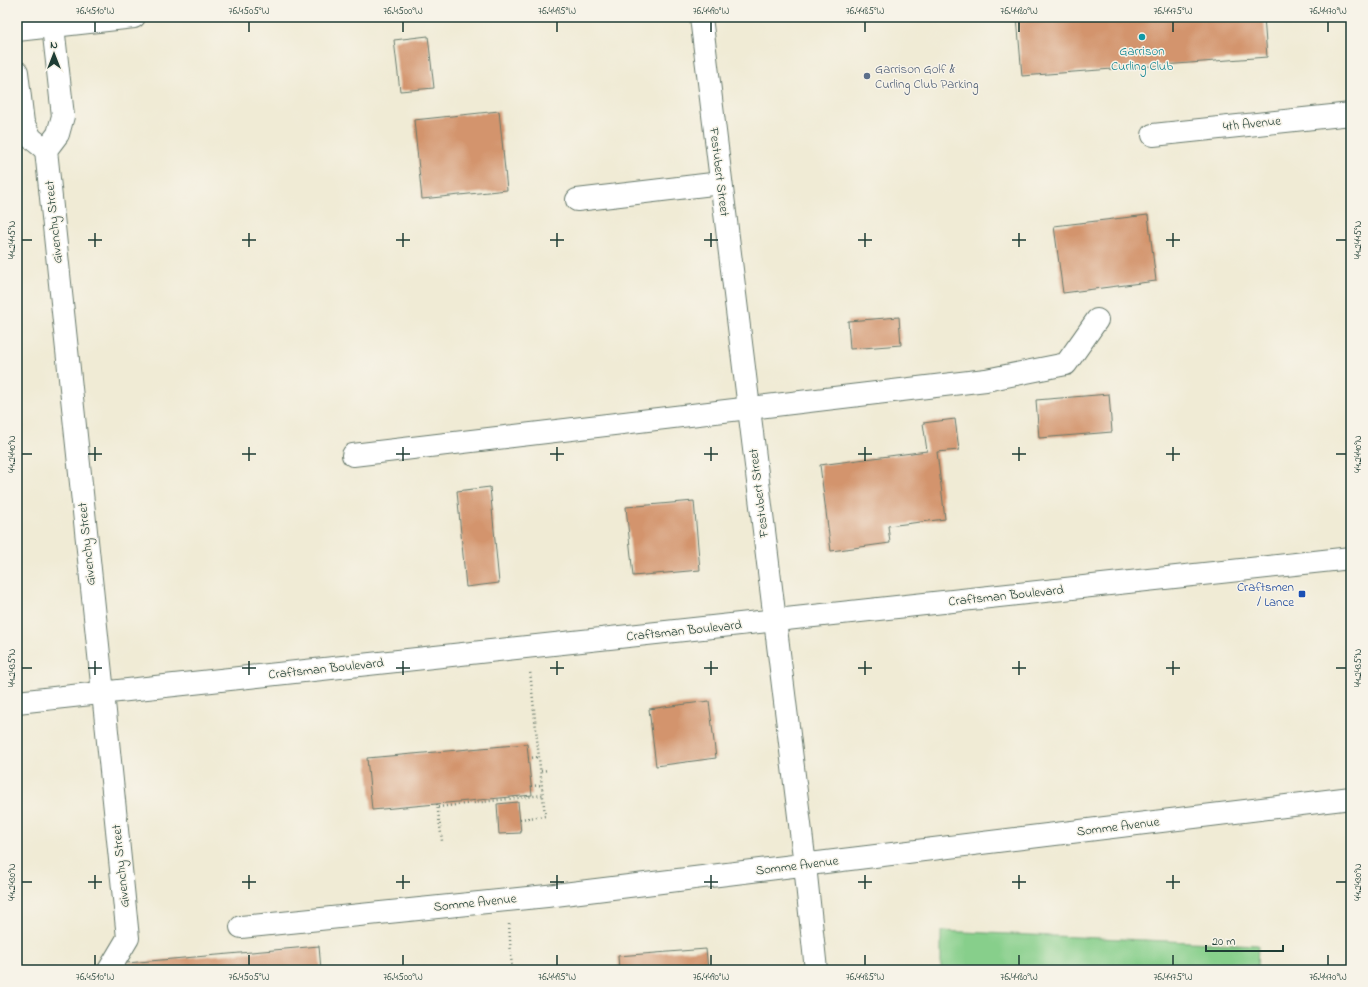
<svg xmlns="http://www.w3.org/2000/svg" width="1368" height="987" font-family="'Indie Flower',sans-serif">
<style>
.green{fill:#87cf8b;stroke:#538660}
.building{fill:#d3946d}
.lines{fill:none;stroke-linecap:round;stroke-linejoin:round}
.minor-casing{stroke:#687a6c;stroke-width:24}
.path{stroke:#687a6c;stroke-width:2.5;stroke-dasharray:1 3;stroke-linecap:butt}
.minor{stroke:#fff;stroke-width:22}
.ticks{fill:none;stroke:#1f3d34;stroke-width:1.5}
.culture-dot{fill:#0f9aa8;stroke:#f7f3e8;stroke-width:1.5}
.service-dot{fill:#5c6f8a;stroke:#f7f3e8;stroke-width:1.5}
.transit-dot{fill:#1a4fb4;stroke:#f7f3e8;stroke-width:1.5}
.labels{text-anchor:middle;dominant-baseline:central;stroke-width:3;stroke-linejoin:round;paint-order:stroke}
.culture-label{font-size:13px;fill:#0d838f;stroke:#f7f3e8}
.service-label{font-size:13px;fill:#4e5e75;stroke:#f7f3e8;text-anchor:start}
.street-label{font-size:13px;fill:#1f3d34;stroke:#f7f3e8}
.transit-label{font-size:13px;fill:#164399;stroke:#f7f3e8;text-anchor:end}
.neatline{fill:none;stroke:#1f3d34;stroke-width:1.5}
.ticks-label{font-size:10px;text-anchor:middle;fill:#1f3d34}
</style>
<rect width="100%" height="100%" fill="#f7f3e8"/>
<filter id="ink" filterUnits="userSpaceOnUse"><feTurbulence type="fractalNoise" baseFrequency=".025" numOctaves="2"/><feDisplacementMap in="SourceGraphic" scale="8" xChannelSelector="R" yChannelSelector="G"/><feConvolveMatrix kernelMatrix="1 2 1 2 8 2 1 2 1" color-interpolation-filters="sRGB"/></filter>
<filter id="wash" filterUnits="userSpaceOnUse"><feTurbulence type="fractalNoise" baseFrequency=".012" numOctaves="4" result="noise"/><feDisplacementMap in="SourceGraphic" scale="16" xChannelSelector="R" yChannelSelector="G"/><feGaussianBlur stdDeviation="0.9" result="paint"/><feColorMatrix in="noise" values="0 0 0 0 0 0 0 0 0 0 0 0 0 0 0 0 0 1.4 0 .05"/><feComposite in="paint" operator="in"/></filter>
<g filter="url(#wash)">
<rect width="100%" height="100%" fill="#f0ebd5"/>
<polygon class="green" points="941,931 1258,945 1257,970 941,970"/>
<g id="blocks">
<g class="building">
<polygon points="1017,17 1264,17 1267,57 1022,76"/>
<polygon points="428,36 434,88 400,91 394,40"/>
<polygon points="499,111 507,190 422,199 414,120"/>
<polygon points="1148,215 1156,281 1063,293 1054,226"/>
<polygon points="899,317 901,345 850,349 848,321"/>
<polygon points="1109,394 1112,432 1039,438 1036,400"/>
<polygon points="955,419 959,450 937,452 945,519 888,526 890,543 831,551 820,465 927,451 923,423"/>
<polygon points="490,487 499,583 466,587 457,491"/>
<polygon points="694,501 700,570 633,576 626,507"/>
<polygon points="709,701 716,758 656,766 649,709"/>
<polygon points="527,744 532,795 372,810 367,758"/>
<polygon points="518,802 521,833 499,834 497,804"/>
<polygon points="319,946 321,970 117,970 116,964"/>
<polygon points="706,949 708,970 619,970 618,956"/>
</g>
</g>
</g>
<g filter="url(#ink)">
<use href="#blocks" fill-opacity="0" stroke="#687a6c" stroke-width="1"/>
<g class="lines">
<defs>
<g id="minor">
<polyline points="701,17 805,865 816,970"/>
<polyline points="53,26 63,116 58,134 46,150 105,712 128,938 109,970"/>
<polyline points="17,30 134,17"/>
<polyline points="17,72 23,123 31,138 46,150"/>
<polyline points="1153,135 1351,114"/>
<polyline points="577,200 721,183"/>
<polyline points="353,455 986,380 1066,364 1097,320"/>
<polyline points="17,702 1351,558"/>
<polyline points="241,927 547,896 1351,798"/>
</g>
</defs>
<use href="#minor" class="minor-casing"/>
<g class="path">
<polyline points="528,758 539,757"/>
<polyline points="541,771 548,770"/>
<polyline points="531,786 542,785"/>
<polyline points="437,804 442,841"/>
<polyline points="438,807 543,795"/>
<polyline points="520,819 545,816 530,671"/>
<polyline points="509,924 512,970"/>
</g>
<use href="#minor" class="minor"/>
</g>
</g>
<path class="ticks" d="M95 22V32M249 22V32M403 22V32M557 22V32M711 22V32M865 22V32M1019 22V32M1173 22V32M1328 22V32M95 233V247M249 233V247M403 233V247M557 233V247M711 233V247M865 233V247M1019 233V247M1173 233V247M22 240H32M88 240H102M242 240H256M396 240H410M550 240H564M704 240H718M858 240H872M1012 240H1026M1166 240H1180M1336 240H1346M95 447V461M249 447V461M403 447V461M557 447V461M711 447V461M865 447V461M1019 447V461M1173 447V461M22 454H32M88 454H102M242 454H256M396 454H410M550 454H564M704 454H718M858 454H872M1012 454H1026M1166 454H1180M1336 454H1346M95 661V675M249 661V675M403 661V675M557 661V675M711 661V675M865 661V675M1019 661V675M1173 661V675M22 668H32M88 668H102M242 668H256M396 668H410M550 668H564M704 668H718M858 668H872M1012 668H1026M1166 668H1180M1336 668H1346M95 875V889M249 875V889M403 875V889M557 875V889M711 875V889M865 875V889M1019 875V889M1173 875V889M22 882H32M88 882H102M242 882H256M396 882H410M550 882H564M704 882H718M858 882H872M1012 882H1026M1166 882H1180M1336 882H1346M95 955V965M249 955V965M403 955V965M557 955V965M711 955V965M865 955V965M1019 955V965M1173 955V965M1328 955V965"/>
<circle class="culture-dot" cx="1142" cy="37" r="4"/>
<circle class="service-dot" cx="867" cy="76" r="4"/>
<rect class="transit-dot" x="1298" y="590" width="8" height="8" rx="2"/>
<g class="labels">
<g class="culture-label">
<text x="1142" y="51">Garrison<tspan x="1142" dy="15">Curling Club</tspan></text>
</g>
<g class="service-label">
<text x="875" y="69">Garrison Golf &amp;<tspan x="875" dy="15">Curling Club Parking</tspan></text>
</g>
<g class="street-label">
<text transform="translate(1252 124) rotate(-6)">4th Avenue</text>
<text transform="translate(719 172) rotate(83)">Festubert Street</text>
<text transform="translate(54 222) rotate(-96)">Givenchy Street</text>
<text transform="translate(759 493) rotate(-97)">Festubert Street</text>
<text transform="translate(87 544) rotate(-96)">Givenchy Street</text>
<text transform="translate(1006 596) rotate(-6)">Craftsman Boulevard</text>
<text transform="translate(684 631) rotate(-6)">Craftsman Boulevard</text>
<text transform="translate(326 669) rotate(-6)">Craftsman Boulevard</text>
<text transform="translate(1118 827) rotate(-7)">Somme Avenue</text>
<text transform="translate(121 866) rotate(-96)">Givenchy Street</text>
<text transform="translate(797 866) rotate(-7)">Somme Avenue</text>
<text transform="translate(475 903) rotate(-6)">Somme Avenue</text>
</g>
<g class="transit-label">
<text x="1294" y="587">Craftsmen<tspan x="1294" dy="15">/ Lance</tspan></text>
</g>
</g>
<rect width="1368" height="987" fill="none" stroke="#f7f3e8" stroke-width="44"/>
<g transform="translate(54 54)" stroke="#f7f3e8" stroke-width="3" paint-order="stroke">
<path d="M0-3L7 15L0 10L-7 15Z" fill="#1f3d34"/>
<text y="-6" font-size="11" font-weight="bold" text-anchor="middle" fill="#1f3d34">N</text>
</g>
<path d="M1206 945v6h77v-6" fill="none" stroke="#1f3d34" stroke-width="2"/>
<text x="1212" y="945" font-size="12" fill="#1f3d34" stroke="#f7f3e8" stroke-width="3" paint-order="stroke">20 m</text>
<rect x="22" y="22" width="1324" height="943" class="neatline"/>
<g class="ticks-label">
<text x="95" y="14">76.4510°W</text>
<text x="249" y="14">76.4505°W</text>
<text x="403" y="14">76.4500°W</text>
<text x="557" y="14">76.4495°W</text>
<text x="711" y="14">76.4490°W</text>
<text x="865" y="14">76.4485°W</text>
<text x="1019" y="14">76.4480°W</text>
<text x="1173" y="14">76.4475°W</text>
<text x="1328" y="14">76.4470°W</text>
<text transform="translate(11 240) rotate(-90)" y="4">44.2445°N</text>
<text transform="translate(1357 240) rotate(-90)" y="4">44.2445°N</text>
<text transform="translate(11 454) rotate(-90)" y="4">44.2440°N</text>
<text transform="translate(1357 454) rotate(-90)" y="4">44.2440°N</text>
<text transform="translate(11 668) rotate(-90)" y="4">44.2435°N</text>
<text transform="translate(1357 668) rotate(-90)" y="4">44.2435°N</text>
<text transform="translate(11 882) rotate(-90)" y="4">44.2430°N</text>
<text transform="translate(1357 882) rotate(-90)" y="4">44.2430°N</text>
<text x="95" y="980">76.4510°W</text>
<text x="249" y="980">76.4505°W</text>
<text x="403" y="980">76.4500°W</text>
<text x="557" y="980">76.4495°W</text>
<text x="711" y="980">76.4490°W</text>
<text x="865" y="980">76.4485°W</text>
<text x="1019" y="980">76.4480°W</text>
<text x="1173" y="980">76.4475°W</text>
<text x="1328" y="980">76.4470°W</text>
</g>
</svg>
